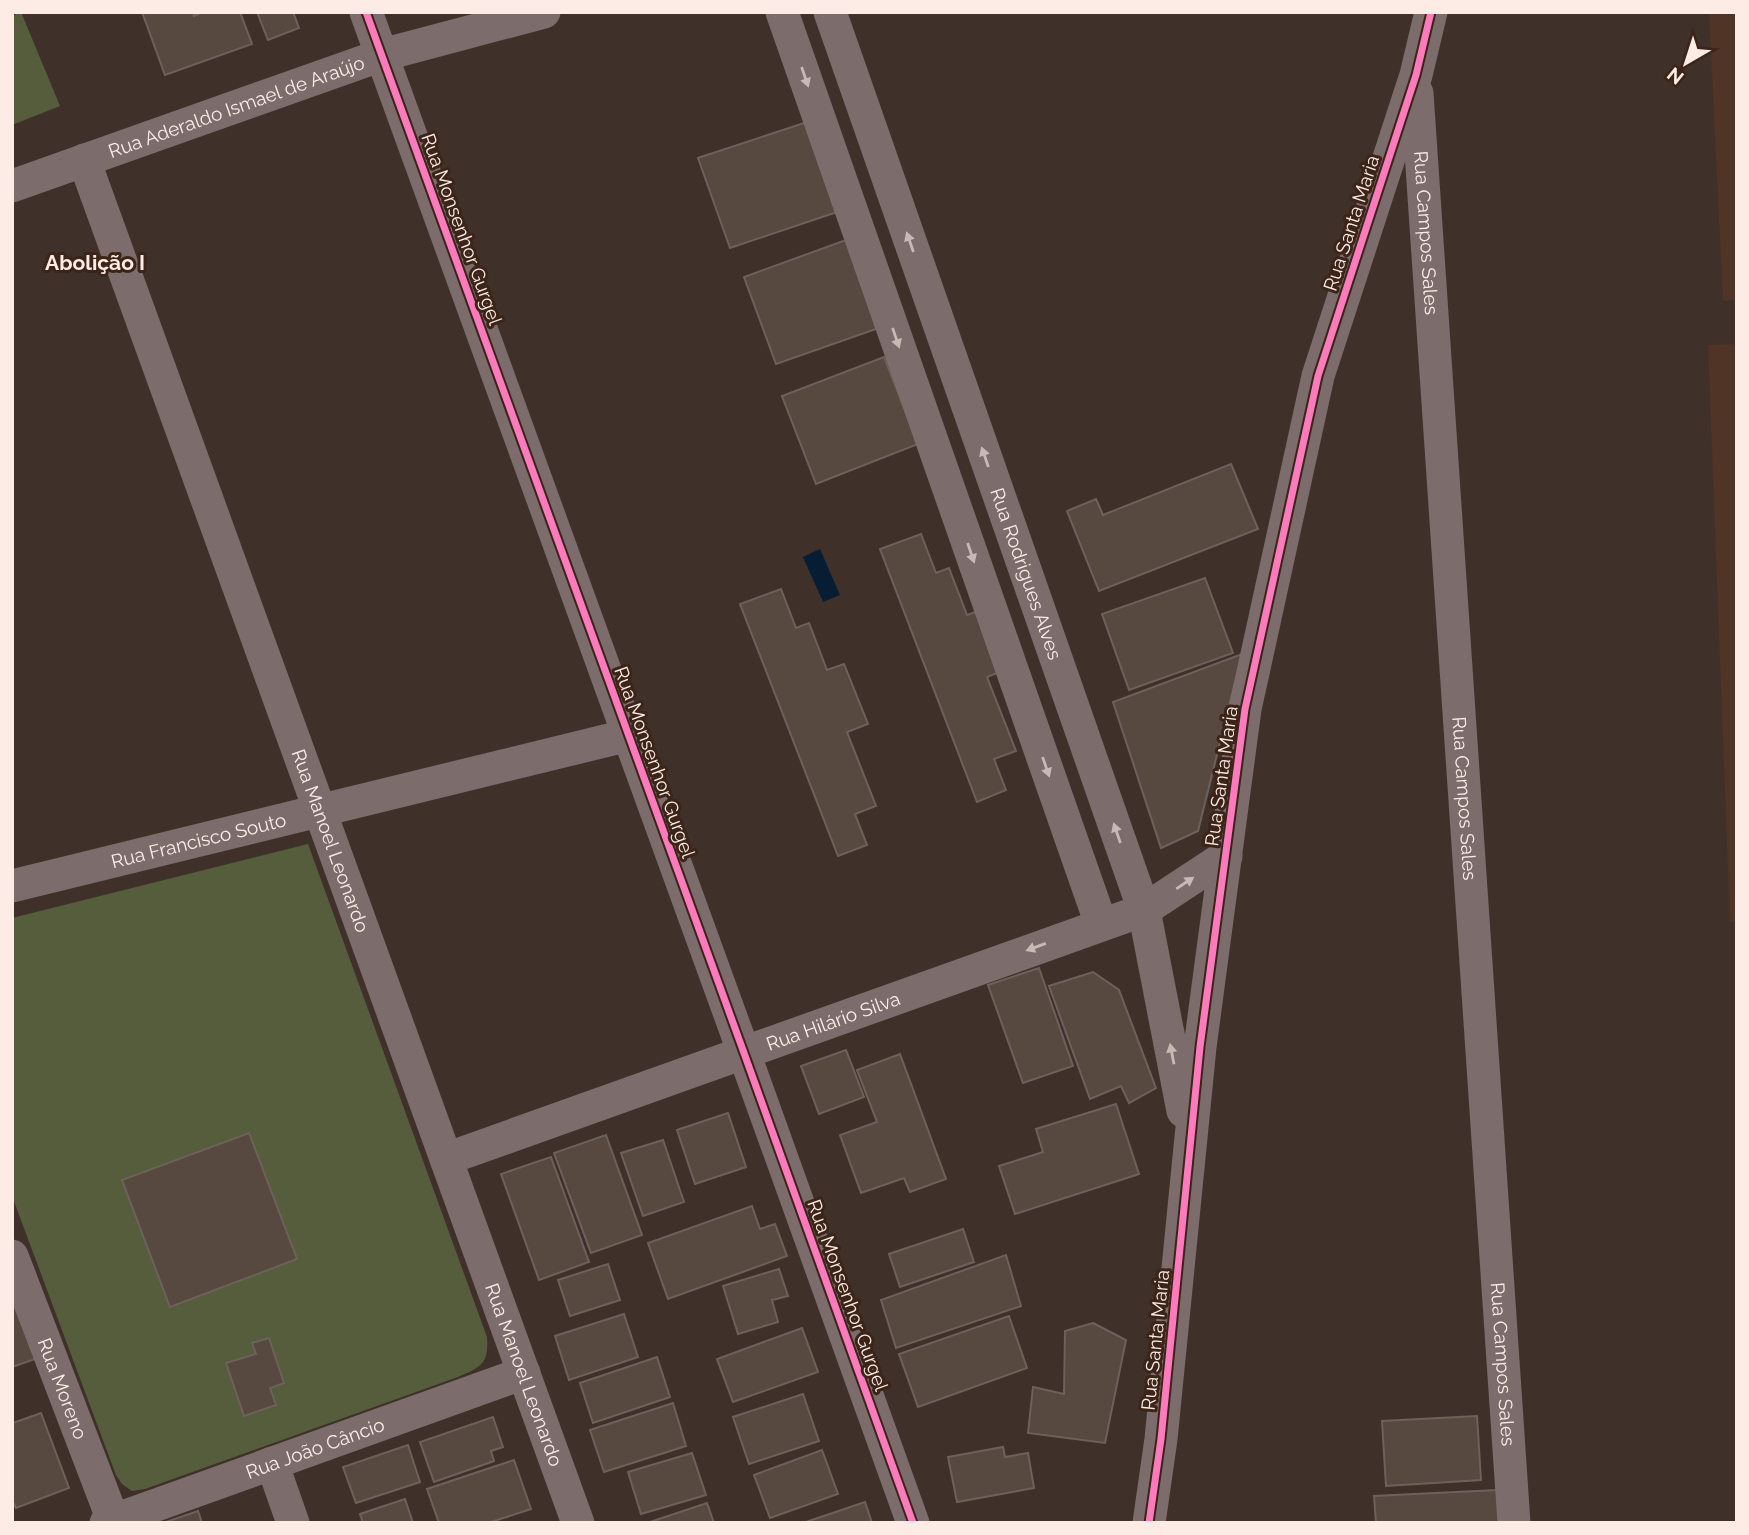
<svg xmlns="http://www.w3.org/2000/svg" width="1749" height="1535" font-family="Raleway,sans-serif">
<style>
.built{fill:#503426}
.green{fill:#555d3c}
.water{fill:#071d34}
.building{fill:#574840;stroke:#6d615b;stroke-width:2}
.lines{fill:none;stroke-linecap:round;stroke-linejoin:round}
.minor{stroke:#7c6c6b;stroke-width:33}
.cycleway-casing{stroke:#3c2419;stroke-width:11}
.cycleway{stroke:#fd7abc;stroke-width:7}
.oneway{fill:#c9b9b4}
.labels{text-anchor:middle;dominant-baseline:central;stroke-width:6;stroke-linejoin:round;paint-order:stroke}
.street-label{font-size:19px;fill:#fdece5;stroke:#3c2419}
.neighbourhood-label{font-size:21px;font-weight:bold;fill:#fdece5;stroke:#3c2419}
</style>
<rect width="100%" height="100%" fill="#3f312a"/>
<g class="built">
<polygon points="1709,12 1737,12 1737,300 1723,301"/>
<polygon points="1737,344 1737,921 1730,922 1708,345"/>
</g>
<g class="green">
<polygon points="21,12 60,106 12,125 12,16"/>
<path d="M308 844 487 1337C489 1364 481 1367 458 1377L145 1489 132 1491 122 1484 116 1475 12 1196V918Z"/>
</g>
<polygon class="water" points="820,549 840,595 823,602 803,557"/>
<g class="building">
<polygon points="142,12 193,12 194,16 203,12 240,12 252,44 165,75"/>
<polygon points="257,12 293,12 299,28 268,40"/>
<polygon points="807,122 837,212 730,248 698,158"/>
<polygon points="846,240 879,328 776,364 744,277"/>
<polygon points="884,357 918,444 816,484 782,396"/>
<polygon points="1231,464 1258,529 1099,591 1067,511 1096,499 1103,515"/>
<polygon points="921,534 936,573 949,568 967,615 984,609 1007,669 987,677 1016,751 994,759 1006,790 977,802 880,549"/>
<polygon points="1205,578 1233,653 1129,690 1102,614"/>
<polygon points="781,589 796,628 809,623 827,670 844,664 868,724 847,732 876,806 855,814 867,845 838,856 740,604"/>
<polygon points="1242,654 1198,831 1161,848 1113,702"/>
<polygon points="1039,968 1073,1066 1023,1083 988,985"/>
<polygon points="1093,972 1119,990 1156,1088 1129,1103 1121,1086 1090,1099 1049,986"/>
<polygon points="846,1050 864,1097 819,1114 801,1066"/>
<polygon points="900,1054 946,1179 910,1192 904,1178 861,1193 840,1135 877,1122 857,1070"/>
<polygon points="1116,1104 1139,1174 1015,1214 999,1166 1043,1152 1036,1129"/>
<polygon points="728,1113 746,1167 695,1184 677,1130"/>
<polygon points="249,1133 297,1259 170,1307 122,1180"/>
<polygon points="606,1135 642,1235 591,1253 554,1153"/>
<polygon points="663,1140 684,1202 643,1216 621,1153"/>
<polygon points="551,1157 589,1262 539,1280 501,1174"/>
<polygon points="752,1206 760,1229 775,1224 787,1256 668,1299 648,1243"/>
<polygon points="963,1229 974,1262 900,1287 889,1254"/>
<polygon points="1006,1255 1021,1306 896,1348 881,1300"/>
<polygon points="608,1264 620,1300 570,1316 558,1280"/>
<polygon points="779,1269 788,1296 772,1300 778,1322 738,1334 723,1286"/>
<polygon points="18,1303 38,1358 12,1367 12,1305"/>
<polygon points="624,1314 638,1357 569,1380 555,1336"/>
<polygon points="1009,1316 1027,1368 918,1407 899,1354"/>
<polygon points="1093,1323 1126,1340 1105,1443 1028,1433 1033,1387 1064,1394 1065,1331"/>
<polygon points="802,1328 818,1372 733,1402 717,1359"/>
<polygon points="269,1338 284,1383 270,1388 276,1405 244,1416 226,1363 256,1354 252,1343"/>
<polygon points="657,1357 670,1397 593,1423 580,1383"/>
<polygon points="803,1394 819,1441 749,1464 733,1417"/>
<polygon points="673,1403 686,1446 604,1472 590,1430"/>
<polygon points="41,1413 69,1488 16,1508 12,1500 12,1421 13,1423"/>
<polygon points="1477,1416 1481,1480 1386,1486 1382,1421"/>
<polygon points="493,1417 503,1447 491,1451 494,1461 434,1482 420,1442"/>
<polygon points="408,1445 420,1482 356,1503 343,1467"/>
<polygon points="1003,1447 1005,1457 1028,1453 1034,1488 957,1502 948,1457"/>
<polygon points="822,1450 838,1494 770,1518 754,1475"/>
<polygon points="692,1453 706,1495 641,1514 628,1472"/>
<polygon points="514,1460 531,1509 488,1523 439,1523 427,1489"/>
<polygon points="1497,1490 1499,1523 1376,1523 1374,1496"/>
<polygon points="405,1499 413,1523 363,1523 360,1514"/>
<polygon points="865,1502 872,1523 803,1523"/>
<polygon points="707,1503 714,1523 647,1523"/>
<polygon points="198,1511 202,1523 163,1523"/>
</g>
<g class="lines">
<g class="minor">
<polyline points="366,12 744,1053 913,1523"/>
<polyline points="782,12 1101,924"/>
<path id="s1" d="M830 12 1144 910 1183 1111"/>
<path id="s2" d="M1417 93 1514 1523"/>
<path id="s3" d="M84 160 578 1523"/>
<path id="s4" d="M12 186 382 55 544 12"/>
<path id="s5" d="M12 886 629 735"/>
<path id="s6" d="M446 1159 1144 910 1226 856"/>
<path id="s7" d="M12 1256 113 1520"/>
<polyline points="272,1463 293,1523"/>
<path id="s8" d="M106 1523 524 1373"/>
<polyline points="1149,1523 1161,1439 1200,1047 1245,709 1318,376 1416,75 1431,12"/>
</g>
<defs>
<g id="cycleway">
<polyline points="366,12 744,1053 913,1523"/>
<polyline points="1149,1523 1161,1439 1200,1047 1245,709 1318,376 1416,75 1431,12"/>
</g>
</defs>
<use href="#cycleway" class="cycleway-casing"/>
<use href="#cycleway" class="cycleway"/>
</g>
<defs><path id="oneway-solid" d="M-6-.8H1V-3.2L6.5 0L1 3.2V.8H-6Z" transform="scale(1.75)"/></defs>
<g class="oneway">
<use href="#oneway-solid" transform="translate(805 77) rotate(71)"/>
<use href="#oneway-solid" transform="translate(910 242) rotate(-109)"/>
<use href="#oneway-solid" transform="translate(896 338) rotate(71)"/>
<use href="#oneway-solid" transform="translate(985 457) rotate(-109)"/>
<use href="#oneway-solid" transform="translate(971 553) rotate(71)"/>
<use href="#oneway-solid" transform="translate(1046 767) rotate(71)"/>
<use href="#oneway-solid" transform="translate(1117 833) rotate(-109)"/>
<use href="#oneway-solid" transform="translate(1185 883) rotate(-34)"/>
<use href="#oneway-solid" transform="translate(1036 947) rotate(160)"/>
<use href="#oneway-solid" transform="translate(1172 1054) rotate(-101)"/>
</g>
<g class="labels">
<g class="street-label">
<text stroke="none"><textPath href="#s4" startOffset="238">Rua Aderaldo Ismael de Araújo</textPath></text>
<text transform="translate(1351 223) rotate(-72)">Rua Santa Maria</text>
<text transform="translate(462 229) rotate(70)">Rua Monsenhor Gurgel</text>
<text stroke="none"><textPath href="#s2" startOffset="140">Rua Campos Sales</textPath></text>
<text stroke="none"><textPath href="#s1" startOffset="595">Rua Rodrigues Alves</textPath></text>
<text transform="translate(655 762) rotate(70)">Rua Monsenhor Gurgel</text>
<text transform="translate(1221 776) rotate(-82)">Rua Santa Maria</text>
<text stroke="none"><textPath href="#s2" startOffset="707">Rua Campos Sales</textPath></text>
<text stroke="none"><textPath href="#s5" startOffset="192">Rua Francisco Souto</textPath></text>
<text stroke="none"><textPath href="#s3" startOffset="724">Rua Manoel Leonardo</textPath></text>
<text stroke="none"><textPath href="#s6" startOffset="411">Rua Hilário Silva</textPath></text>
<text transform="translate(848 1295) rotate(70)">Rua Monsenhor Gurgel</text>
<text transform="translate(1155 1340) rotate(-84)">Rua Santa Maria</text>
<text stroke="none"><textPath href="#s2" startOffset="1274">Rua Campos Sales</textPath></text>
<text stroke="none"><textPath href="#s3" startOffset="1292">Rua Manoel Leonardo</textPath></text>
<text stroke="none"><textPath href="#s7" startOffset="142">Rua Moreno</textPath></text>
<text stroke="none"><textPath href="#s8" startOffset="222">Rua João Câncio</textPath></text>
</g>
<g class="neighbourhood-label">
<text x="95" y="262">Abolição I</text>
</g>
</g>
<rect width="1749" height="1535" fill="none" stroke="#fdece5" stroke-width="28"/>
<g transform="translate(1686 63) rotate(219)" stroke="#3c2419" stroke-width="5" paint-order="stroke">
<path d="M0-5L12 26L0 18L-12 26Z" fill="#fdece5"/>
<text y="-10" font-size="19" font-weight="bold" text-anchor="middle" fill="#fdece5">N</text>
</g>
</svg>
